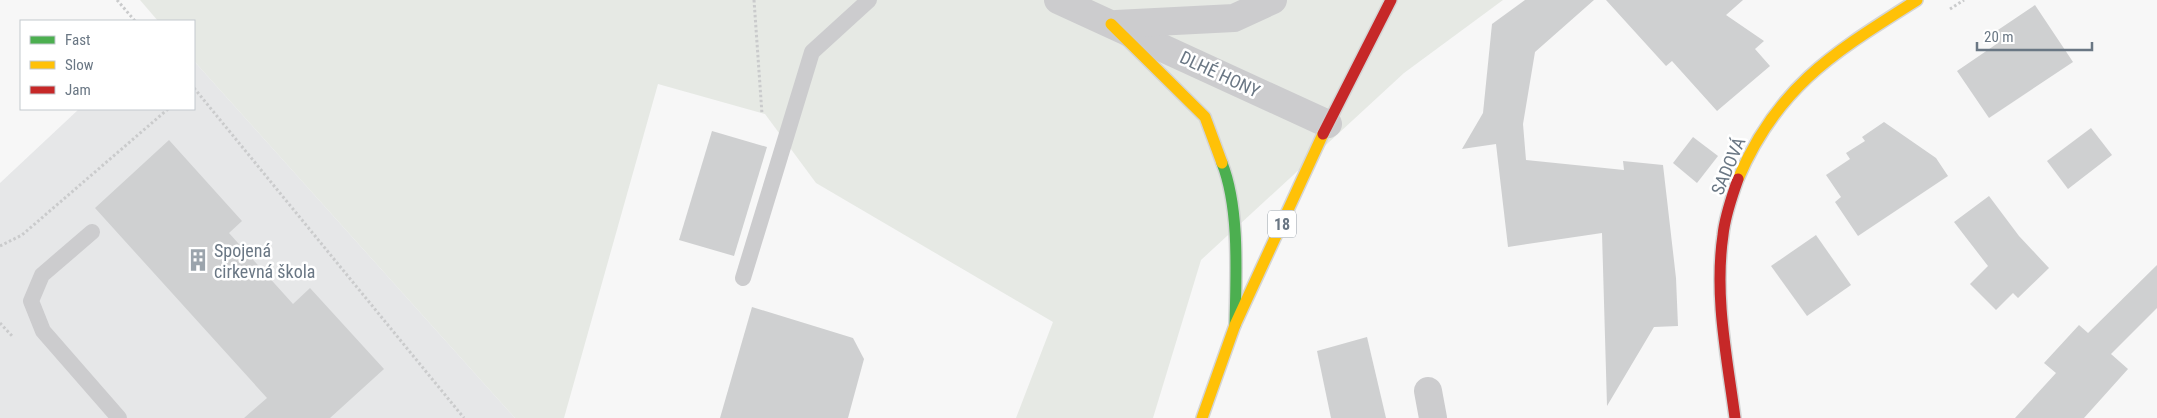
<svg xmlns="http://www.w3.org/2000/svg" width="2157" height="418" font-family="'Roboto Condensed',sans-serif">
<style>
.built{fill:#e6e7e8}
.green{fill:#e6e9e4}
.building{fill:#cfd0d1}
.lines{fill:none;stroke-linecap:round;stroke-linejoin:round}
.fast-casing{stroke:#d4d5d5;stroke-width:14}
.slow-casing{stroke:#d4d5d5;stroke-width:14}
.jam-casing{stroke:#d4d5d5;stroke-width:14}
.path{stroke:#cacbcc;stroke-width:3;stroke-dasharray:2.5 2.5;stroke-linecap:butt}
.lane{stroke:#ccccce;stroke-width:16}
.street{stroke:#ccccce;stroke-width:28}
.fast{stroke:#4caf50;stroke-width:11}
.slow{stroke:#ffc107;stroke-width:11}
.jam{stroke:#c62828;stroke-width:11}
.labels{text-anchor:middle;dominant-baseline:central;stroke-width:5;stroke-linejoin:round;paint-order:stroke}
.shield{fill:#fff;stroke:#97a0a9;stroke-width:1}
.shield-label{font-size:16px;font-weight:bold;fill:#6a7784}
.street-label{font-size:18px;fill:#6a7784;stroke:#fff}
.poi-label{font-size:18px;fill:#6a7784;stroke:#fff;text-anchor:start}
</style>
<rect width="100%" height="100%" fill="#f7f7f7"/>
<polygon class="built" points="194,61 515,418 0,418 0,183 79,109 194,109"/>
<polygon class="green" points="140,0 1503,0 1404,73 1201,260 1153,418 1016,418 1053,322 816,183 765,114 658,84 564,418 515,418 194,61 194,21 158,21"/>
<g class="building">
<polygon points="1525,0 1594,0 1535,52 1523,124 1526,160 1624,170 1623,161 1663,165 1676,278 1678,326 1654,327 1607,406 1602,233 1508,247 1496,144 1462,149 1483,113 1492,24"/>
<polygon points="1606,0 1743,0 1726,15 1764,41 1755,49 1770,66 1717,111 1672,61 1666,66"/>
<polygon points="2035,5 2073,62 1989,118 1957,71 1998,43 1992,34"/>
<polygon points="1884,122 1936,158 1948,176 1858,236 1835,202 1841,197 1826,175 1850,159 1846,153 1865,141 1862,137"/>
<polygon points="2091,128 2112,155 2068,189 2047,161"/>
<polygon points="712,131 767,147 734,256 679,240"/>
<polygon points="1693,137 1718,156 1697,183 1673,163"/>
<polygon points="169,140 242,221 229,233 293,304 310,288 384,369 330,418 244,418 267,398 95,208"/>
<polygon points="1989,196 2019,236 2049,268 2018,298 2013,293 1996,310 1970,284 1988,266 1954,222"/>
<polygon points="1816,235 1851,285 1807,316 1771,266"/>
<polygon points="2157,265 2157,308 2111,354 2128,369 2084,418 2015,418 2056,373 2044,363 2079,325 2088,333"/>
<polygon points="752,307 853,338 864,359 848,418 720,418"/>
<polygon points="1367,337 1386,418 1331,418 1317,351"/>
</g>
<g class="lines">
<defs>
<path id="fast" d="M1222 163C1240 209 1236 275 1235 325"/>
<g id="slow">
<polyline points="1111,24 1205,117 1222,163"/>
<path d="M1738 179C1778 85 1835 52 1917 0"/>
<polyline points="1202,418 1235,325 1323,134"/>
</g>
<g id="jam">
<polyline points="1323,134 1391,0"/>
<path d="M1735 418C1727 357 1714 296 1723 235 1725 215 1732 197 1738 179"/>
</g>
</defs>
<use href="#fast" class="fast-casing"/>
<use href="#slow" class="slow-casing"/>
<use href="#jam" class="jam-casing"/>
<g class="path">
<polyline points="117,0 135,21"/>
<polyline points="754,0 762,114"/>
<polyline points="1950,9 1964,0"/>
<polyline points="194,88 464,418"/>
<polyline points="0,246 22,235 168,109"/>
<polyline points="0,323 13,337"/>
</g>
<g class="lane">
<polyline points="92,232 42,275 31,301 43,331 119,418"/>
<polyline points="743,278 812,52 869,0"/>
</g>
<g class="street">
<polyline points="1058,0 1328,124"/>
<polyline points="1116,24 1234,18 1273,0"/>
<polyline points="1428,391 1433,418"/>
</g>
<use href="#fast" class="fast"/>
<use href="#slow" class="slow"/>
<use href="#jam" class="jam"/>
</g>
<defs>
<symbol id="building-bare" viewBox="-9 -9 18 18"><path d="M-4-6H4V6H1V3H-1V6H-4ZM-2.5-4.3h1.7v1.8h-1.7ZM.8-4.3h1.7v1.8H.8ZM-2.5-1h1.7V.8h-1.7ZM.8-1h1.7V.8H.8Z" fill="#9ba4ac" stroke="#fff" stroke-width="2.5" paint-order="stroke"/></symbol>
</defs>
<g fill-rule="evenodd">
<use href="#building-bare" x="182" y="244" width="32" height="32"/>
</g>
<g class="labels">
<rect class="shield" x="1268" y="210.5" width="28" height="27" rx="4"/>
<g class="shield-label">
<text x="1282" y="224">18</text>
</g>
<g class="street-label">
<text transform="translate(1220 74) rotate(25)">DLHÉ HONY</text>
<text transform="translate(1728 166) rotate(-67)">SADOVÁ</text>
</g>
<g class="poi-label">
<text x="214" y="250">Spojená<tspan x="214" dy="21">cirkevná škola</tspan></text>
</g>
</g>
<rect x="20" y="20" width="175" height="90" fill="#ffffff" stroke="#c3c9ce"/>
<rect x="30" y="36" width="25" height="8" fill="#4caf50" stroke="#c3c9ce"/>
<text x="65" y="45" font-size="15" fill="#6a7784">Fast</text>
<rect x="30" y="61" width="25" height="8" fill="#ffc107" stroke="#c3c9ce"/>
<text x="65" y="70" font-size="15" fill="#6a7784">Slow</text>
<rect x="30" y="86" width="25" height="8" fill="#c62828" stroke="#c3c9ce"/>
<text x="65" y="95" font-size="15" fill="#6a7784">Jam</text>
<path d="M1977 42v8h115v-8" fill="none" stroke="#6a7784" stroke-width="2.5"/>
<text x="1984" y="42" font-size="15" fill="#6a7784" stroke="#ffffff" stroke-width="4" paint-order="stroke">20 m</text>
</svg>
